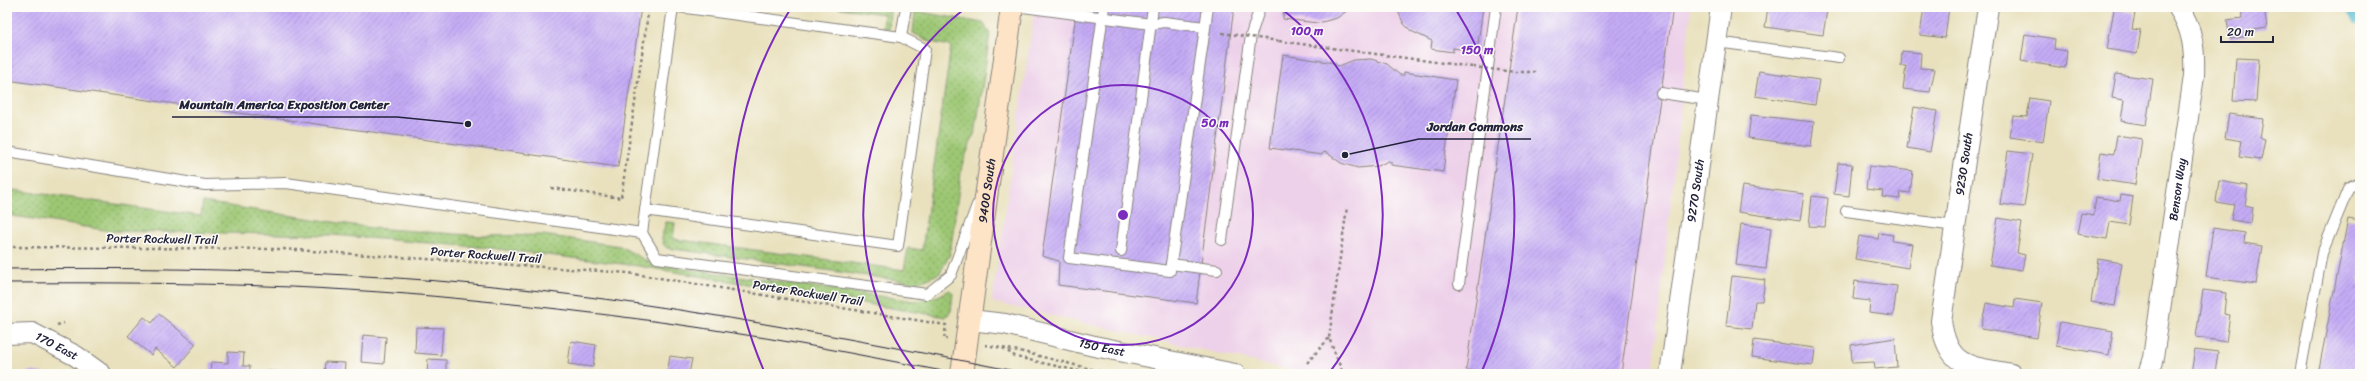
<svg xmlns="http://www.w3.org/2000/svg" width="2367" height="381" font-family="Sriracha,sans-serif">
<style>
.built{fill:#edd0e9}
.grass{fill:url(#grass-dots);stroke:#607457}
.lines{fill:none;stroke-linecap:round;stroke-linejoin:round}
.canal{stroke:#52b9d0;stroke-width:18}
.building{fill:url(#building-hatch)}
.lane-casing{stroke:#86827c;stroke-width:12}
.street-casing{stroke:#86827c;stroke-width:22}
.secondary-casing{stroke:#86827c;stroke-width:24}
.path{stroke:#86827c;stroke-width:2.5;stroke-dasharray:3 3;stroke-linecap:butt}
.lane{stroke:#fff;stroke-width:10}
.street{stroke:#fff;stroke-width:20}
.secondary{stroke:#fee4c6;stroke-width:22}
.tram{stroke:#22223b;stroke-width:1}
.path-bridge{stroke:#86827c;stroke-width:2.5;stroke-dasharray:3 3;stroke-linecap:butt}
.ring{fill:none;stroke:#7b2cbf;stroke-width:2}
.labels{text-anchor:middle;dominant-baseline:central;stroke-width:3;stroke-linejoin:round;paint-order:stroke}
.street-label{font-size:12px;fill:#22223b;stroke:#fdfcf7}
.centre{fill:#7b2cbf;stroke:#fdfcf7;stroke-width:2}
.ring-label{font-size:12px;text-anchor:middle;font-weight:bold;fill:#7b2cbf;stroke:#fdfcf7;stroke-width:3;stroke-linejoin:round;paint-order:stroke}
.leader{fill:none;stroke:#22223b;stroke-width:1.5}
.callout-dot{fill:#22223b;stroke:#fdfcf7;stroke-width:1.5}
.callout-label{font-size:13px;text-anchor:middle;font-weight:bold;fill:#22223b;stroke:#fdfcf7;stroke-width:3;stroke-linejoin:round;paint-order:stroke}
</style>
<defs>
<pattern id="grass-dots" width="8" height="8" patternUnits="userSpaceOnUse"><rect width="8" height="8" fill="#9dc773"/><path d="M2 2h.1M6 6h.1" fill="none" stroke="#80a160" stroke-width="1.8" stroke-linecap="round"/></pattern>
<pattern id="building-hatch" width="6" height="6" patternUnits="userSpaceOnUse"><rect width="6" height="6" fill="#c5acf6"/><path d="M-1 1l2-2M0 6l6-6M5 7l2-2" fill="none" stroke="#a08cc8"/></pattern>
</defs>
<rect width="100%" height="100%" fill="#fdfcf7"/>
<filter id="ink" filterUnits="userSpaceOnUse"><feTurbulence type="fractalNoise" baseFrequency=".025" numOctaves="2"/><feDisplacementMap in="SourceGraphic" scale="8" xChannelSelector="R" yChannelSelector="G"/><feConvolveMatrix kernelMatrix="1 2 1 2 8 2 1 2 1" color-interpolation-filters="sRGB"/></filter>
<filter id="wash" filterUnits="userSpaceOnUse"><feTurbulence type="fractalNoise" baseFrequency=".012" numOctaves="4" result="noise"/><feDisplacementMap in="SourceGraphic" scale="16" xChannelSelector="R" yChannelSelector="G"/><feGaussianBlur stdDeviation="0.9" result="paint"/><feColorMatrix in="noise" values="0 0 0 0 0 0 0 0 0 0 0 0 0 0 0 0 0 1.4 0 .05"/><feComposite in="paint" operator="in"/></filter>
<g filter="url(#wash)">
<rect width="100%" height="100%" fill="#e9e1be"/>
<polygon class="built" points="1035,7 1691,7 1653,374 1310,374 992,302"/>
<g class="grass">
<polygon points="834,7 876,7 890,11 889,29 883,29 884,14"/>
<path d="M915 11 983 23 990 34 976 129 962 165 950 254 940 273 923 281 911 282 667 248C658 241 664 231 666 222L675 223 673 239 904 270 908 248 922 250 951 46 930 42 913 33Z"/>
<polygon points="7,189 201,216 203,202 372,228 483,236 543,235 620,246 652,264 915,301 938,296 950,290 953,293 951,311 946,317 639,266 489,248 332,235 111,231 7,215"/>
</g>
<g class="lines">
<polyline class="canal" points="2354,7 2360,16"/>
</g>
<g id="blocks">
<g class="building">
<polygon points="7,7 641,7 618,167 7,80"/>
<polygon points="1077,7 1234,7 1196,303 1058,285 1059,261 1042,256"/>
<polygon points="1284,7 1352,7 1337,18 1318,23 1283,19"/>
<polygon points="1396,7 1483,7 1477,51 1453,48 1453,52 1431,49 1432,41 1411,31 1404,24"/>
<polygon points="1518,7 1673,7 1621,374 1496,374 1466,370"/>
<polygon points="1768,7 1805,7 1827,10 1823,35 1765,27"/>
<polygon points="1924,7 1949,7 1945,38 1920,35"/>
<polygon points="2241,7 2264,7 2267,28 2247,31 2248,36 2230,39 2227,20 2242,18"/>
<polygon points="2114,9 2135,13 2132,29 2141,30 2137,54 2107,49"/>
<polygon points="2025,34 2055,39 2054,49 2067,51 2065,68 2021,61"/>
<polygon points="1902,51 1921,53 1920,68 1935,69 1930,92 1903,89 1906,66 1901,66"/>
<polygon points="1283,55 1335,63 1335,65 1339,66 1354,60 1371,59 1387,64 1400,75 1404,75 1404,72 1456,80 1443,172 1391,165 1391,162 1388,161 1378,166 1358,168 1341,163 1327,153 1323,152 1322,155 1270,148"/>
<polygon points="2236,58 2259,59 2256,102 2233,101"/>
<polygon points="1759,71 1819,80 1815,105 1755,96"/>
<polygon points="2116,74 2153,79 2146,125 2121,121 2124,100 2112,98"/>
<polygon points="2030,98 2049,101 2043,142 2010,137 2013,116 2027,117"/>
<polygon points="1914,107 1937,111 1930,152 1907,148"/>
<polygon points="2229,114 2263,119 2260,138 2265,139 2261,160 2239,157 2242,141 2225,138"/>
<polygon points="1751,115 1814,122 1811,146 1748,138"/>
<polygon points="2117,135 2142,139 2135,185 2097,179 2101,152 2114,154"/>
<polygon points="2008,151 2032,154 2024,207 2000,204"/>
<polygon points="1838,163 1852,164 1849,196 1834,194"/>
<polygon points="1869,166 1913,171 1910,193 1901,192 1900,199 1882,197 1883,191 1866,189"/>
<polygon points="2219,181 2248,186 2245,205 2253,207 2251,223 2231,220 2234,205 2216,202"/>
<polygon points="1742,186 1804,194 1800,221 1738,212"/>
<polygon points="2121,195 2133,197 2129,225 2110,222 2107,239 2077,234 2081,213 2094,215 2096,197 2120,201"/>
<polygon points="1812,196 1828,198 1825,227 1809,226"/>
<polygon points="1998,218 2022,222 2017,253 2025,255 2022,270 1990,265"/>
<polygon points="2348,219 2360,221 2360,374 2318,374"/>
<polygon points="1741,224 1771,228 1766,269 1736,265"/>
<polygon points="2213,228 2245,233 2244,243 2262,246 2256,284 2206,277"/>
<polygon points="1879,233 1893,235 1892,241 1912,244 1908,268 1855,259 1859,236 1878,239"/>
<polygon points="2098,259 2122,263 2115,306 2091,302"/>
<polygon points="1732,276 1765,280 1762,301 1755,301 1752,329 1726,326"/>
<polygon points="1855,281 1897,286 1893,316 1869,313 1870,301 1853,299"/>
<polygon points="2203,290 2226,293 2224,314 2230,315 2226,342 2196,337"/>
<polygon points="2015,299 2042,303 2037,338 1981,329 1986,303 2014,308"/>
<polygon points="159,314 196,344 177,367 155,349 151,355 128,336 144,317 152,323"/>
<polygon points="2060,322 2113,331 2109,355 2056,346"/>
<polygon points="416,327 443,328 441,355 415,353"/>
<polygon points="363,335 386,337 384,364 361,362"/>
<polygon points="1895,338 1897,367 1875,369 1874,362 1852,363 1851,345"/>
<polygon points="1754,340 1815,348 1813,365 1752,357"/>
<polygon points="571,341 596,345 593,367 568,364"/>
<polygon points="2195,349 2218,352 2215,374 2191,374"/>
<polygon points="228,352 244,353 243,366 250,366 249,374 210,374 211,362 228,363"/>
<polygon points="670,356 692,359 689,374 667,374"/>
<polygon points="428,359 446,360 446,374 427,374"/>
<polygon points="325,362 345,363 344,374 324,374"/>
<polygon points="28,371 42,373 42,374 28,374"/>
<polygon points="264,371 302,372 302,374 264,374"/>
</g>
</g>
</g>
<g filter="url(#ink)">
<use href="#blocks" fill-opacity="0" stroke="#86827c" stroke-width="1"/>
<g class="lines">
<defs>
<g id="lane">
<polyline points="679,7 901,37"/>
<polyline points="1023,7 1151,24 1164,22 1205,27"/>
<polyline points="1104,7 1069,258 1170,271 1208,7"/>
<polyline points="1716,42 1839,58"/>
<polyline points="1661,93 1708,100"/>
<polyline points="7,152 205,185 286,183 642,233 657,258 927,294 951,275 977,205"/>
<polyline points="645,210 898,246 925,49 901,37 906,7"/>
<polyline points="1846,211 1955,226"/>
<polyline points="642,233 673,7"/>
<polyline points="1222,240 1251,35 1260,7"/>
<polyline points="1121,251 1153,7"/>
<polyline points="1171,264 1217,270"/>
<polyline points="1459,284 1496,7"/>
<polyline points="2300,374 2322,253 2349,187 2360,182"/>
</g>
<g id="street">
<path d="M1988 7 1941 321C1948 369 1970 366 2011 374"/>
<path id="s1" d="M970 320 1005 324 1094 346 1235 374"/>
<path id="s2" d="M7 334 32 333 76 356 101 374"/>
<path id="s3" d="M1670 374 1721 7"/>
<path id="s4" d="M2148 374 2153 358 2194 76C2195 50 2193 29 2178 7"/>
</g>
<g id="secondary">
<path id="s5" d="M962 374 1012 7"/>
</g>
</defs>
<use href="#lane" class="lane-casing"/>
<use href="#street" class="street-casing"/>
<use href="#secondary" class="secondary-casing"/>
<g class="path">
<polyline points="1279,41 1473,67"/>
<polyline points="1515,72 1536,72"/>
<polyline points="551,188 621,198 649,7"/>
<polyline points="7,247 282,249 629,273 946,325 944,339 947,339"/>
<polyline points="57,325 64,323"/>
<polyline points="985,345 1019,351 1111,374"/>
<polyline points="1003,348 1016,357 1092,374"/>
<polyline points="1307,363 1329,338"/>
<polyline points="1342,371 1329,338 1347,207"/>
</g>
<use href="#lane" class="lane"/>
<use href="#street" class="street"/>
<use href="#secondary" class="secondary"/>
<g class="tram">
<path d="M7 269C159 267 311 270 462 283 654 300 842 337 1030 374"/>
<path d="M7 283C159 282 312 284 463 299 556 308 648 319 740 334 813 345 885 360 958 374"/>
</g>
<g class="path-bridge">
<polyline points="1222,33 1279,41"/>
<polyline points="1473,67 1515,72"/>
</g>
</g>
</g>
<g class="ring">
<circle cx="1123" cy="215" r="130"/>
<path d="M917 373A260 260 0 0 1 967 7M1279 7A260 260 0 0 1 1329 373"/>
<path d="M764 371A391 391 0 0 1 791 8M1455 8A391 391 0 0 1 1482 371"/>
</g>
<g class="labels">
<g class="street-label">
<text transform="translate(1964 164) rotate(-82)">9230 South</text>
<text stroke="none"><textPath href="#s4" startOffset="187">Benson Way</textPath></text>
<text stroke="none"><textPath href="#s5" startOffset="185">9400 South</textPath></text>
<text stroke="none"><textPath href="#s3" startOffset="185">9270 South</textPath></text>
<text transform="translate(162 239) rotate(1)">Porter Rockwell Trail</text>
<text transform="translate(486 255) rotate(4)">Porter Rockwell Trail</text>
<text transform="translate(808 293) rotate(9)">Porter Rockwell Trail</text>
<text stroke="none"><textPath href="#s2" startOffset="53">170 East</textPath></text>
<text stroke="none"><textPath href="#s1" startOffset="135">150 East</textPath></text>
</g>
</g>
<circle cx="1123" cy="215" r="6" class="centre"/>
<g class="ring-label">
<text x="1307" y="35">100 m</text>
<text x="1477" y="54">150 m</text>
<text x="1215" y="127">50 m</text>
</g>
<path class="leader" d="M468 124L397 117H172M1345 155L1419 139H1531"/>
<g class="callout-dot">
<circle cx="468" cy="124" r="4"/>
<circle cx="1345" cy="155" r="4"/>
</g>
<g class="callout-label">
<text x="284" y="109">Mountain America Exposition Center</text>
<text x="1475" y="131">Jordan Commons</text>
</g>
<rect width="2367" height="381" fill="none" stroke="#fdfcf7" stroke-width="24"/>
<path d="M2221 36v6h52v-6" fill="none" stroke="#22223b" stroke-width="2"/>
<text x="2227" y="36" font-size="12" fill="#22223b" stroke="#fdfcf7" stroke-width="3" paint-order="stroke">20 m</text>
</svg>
